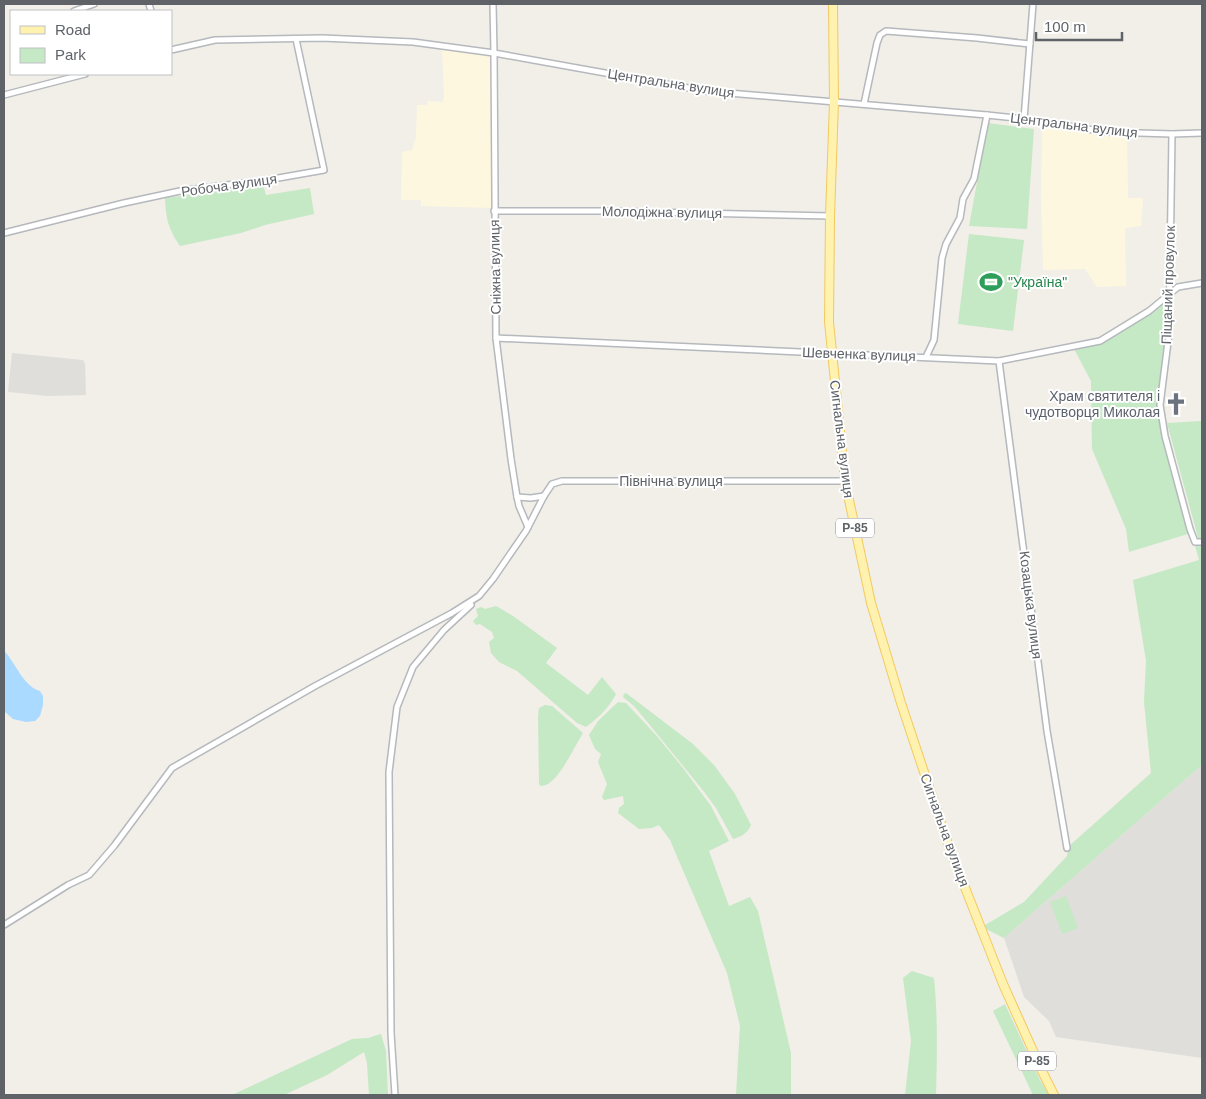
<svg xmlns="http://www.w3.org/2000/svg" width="1206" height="1099" font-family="Arial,sans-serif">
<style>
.commercial{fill:#fef7e0}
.industrial{fill:#e0deda}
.green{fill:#c5e8c5}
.water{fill:#aadaff}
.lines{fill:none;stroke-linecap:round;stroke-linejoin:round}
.minor-casing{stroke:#b5b8bc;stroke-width:8}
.primary-casing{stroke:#f2c960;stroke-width:10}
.minor{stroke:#fff;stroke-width:5}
.primary{stroke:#fff2af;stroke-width:8}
.labels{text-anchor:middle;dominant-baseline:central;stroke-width:4;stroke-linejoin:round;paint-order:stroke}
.shield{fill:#fff;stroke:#8f9295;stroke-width:1}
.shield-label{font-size:12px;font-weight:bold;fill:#5f6368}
.street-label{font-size:14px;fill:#5f6368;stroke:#fff}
.leisure-label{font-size:14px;fill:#27864d;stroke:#fff;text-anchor:start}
.worship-label{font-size:14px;fill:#5b616d;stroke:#fff;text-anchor:end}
</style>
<rect width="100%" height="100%" fill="#f1efe8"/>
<g class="commercial">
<polygon points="442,48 494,54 494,208 421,206 421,200 401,200 402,152 412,150 416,137 417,105 427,105 428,101 443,102 444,97"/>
<polygon points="1042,122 1127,133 1128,198 1143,198 1141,226 1125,228 1126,286 1097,287 1085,269 1043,270 1041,198"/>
</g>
<g class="industrial">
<polygon points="12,353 83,360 85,364 86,395 48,396 8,392"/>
<polygon points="1202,765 1202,1058 1056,1037 1049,1021 1024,997 1004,938"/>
</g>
<g class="green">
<polygon points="988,123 1034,129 1027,229 969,226"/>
<path d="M263 185 266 195 310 188 314 214 265 225 241 233 180 246C168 228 166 219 165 198Z"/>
<polygon points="969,234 1024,240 1013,331 958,324"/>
<polygon points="1169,296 1169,334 1159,406 1191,533 1129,552 1126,529 1092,449 1091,381 1073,347 1100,342"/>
<polygon points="1201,346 1202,346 1202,542 1199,541 1167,423 1201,421"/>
<polygon points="1194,542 1202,543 1202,765 1004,938 982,927 1024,902 1067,856 1068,847 1151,773 1144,702 1146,661 1133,580 1199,560"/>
<path d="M496 606 513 616 557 648 546 663 588 695 602 677 616 694C609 708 598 718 586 727L577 723 517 671 499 662 491 653 489 642 494 638 492 632 480 624 476 625 473 621 478 616 476 609 481 607 485 609Z"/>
<path d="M626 693 693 744 714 765 735 794 751 825C747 834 742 836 733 839L716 808 705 793 649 724 634 706 623 697 624 694Z"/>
<polygon points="618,702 626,703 656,735 683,768 711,806 729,841 709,851 729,906 750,897 758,911 791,1053 791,1095 736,1095 740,1026 727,973 670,840 659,825 652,828 639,829 618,813 619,808 624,804 623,796 604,800 602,797 607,784 598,762 601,754 595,749 589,735 598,721"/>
<path d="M545 705 552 706 583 733C575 746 561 776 548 784 546 785 542 786 540 786L539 783 538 717 539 708Z"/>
<polygon points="1066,896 1078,928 1062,934 1050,902"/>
<path d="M912 971 934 978C938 1018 937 1055 936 1095H905L911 1041 903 978Z"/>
<polygon points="1005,1004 1040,1080 1049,1095 1033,1095 993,1011"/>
<polygon points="381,1034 386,1051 388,1095 369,1095 367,1063 364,1052 327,1075 284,1095 232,1095 352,1039 368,1038"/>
</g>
<path class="water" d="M4 651 7 654C17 667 25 687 40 691L43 696V705L40 716 35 721 26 722 13 719 4 711Z"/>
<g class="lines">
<defs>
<g id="minor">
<polyline points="149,4 151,11"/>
<polyline points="493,4 494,53 496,338 511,459 517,497 519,506 528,527"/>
<polyline points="74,11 94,4"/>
<polyline points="171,50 215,40 322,38 413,42 494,53 705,91 987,115 1024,119 1106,132 1172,134 1202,133"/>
<polyline points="4,95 85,74"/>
<polyline points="864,104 877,43 880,35 886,31 977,38 1030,44"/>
<polyline points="1024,119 1033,4"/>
<polyline points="1172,134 1169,334 1160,405 1165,436 1190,529 1195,542 1202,542"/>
<polyline points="494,211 604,211 830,216"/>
<polyline points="4,233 124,203 180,191 267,180 324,170 296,39"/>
<polyline points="496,338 999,361 1100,341 1149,311 1178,287 1202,283"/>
<polyline points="926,357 934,340 942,258 946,244 960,218 963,199 974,179 987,115"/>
<polyline points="999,361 1047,731 1067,848"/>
<polyline points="517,497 531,498 544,496"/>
<polyline points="4,925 68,885 89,875 114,846 172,768 315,686 452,613 479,596 493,579 526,531 544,496 552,484 562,481 845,481"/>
<polyline points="395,1095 391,1033 389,772 397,707 413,667 444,630 471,605"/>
</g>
<polyline id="primary" points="833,4 834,102 830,216 829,322 845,481 871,603 901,703 949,847 1003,984 1042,1071 1054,1095"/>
</defs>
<use href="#minor" class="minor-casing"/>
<use href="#primary" class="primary-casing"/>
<use href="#minor" class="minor"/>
<use href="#primary" class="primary"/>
</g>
<defs>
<symbol id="stadium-bare" viewBox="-9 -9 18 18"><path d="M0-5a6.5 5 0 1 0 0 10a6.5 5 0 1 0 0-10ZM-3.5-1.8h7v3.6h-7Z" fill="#2e9e5b" stroke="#fff" stroke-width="2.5" paint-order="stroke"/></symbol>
<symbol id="church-bare" viewBox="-9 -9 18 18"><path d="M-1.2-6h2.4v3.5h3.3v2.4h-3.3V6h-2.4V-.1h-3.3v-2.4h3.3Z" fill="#6b7280" stroke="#fff" stroke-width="2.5" paint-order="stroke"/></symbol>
</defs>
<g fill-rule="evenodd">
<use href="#stadium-bare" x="975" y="266" width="32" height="32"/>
<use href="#church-bare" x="1160" y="388" width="32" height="32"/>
</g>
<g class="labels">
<g class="shield">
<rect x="836" y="518.5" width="38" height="19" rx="4"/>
<rect x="1018" y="1051.5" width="38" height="19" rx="4"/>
</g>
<g class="shield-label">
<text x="855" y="528">Р-85</text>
<text x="1037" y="1061">Р-85</text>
</g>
<g class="street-label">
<text transform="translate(671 83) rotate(9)">Центральна вулиця</text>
<text transform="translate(1074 125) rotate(7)">Центральна вулиця</text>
<text transform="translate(229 185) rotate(-8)">Робоча вулиця</text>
<text transform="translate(662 212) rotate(1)">Молодіжна вулиця</text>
<text transform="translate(495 267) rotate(-91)">Сніжна вулиця</text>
<text transform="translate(1168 285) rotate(-88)">Піщаний провулок</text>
<text transform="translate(859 354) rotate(2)">Шевченка вулиця</text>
<text transform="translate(842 439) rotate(83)">Сигнальна вулиця</text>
<text x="671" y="481">Північна вулиця</text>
<text transform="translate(1031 605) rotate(83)">Козацька вулиця</text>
<text transform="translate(945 830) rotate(70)">Сигнальна вулиця</text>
</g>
<g class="leisure-label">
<text x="1008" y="282">"Україна"</text>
</g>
<g class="worship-label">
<text x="1160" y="396">Храм святителя і<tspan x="1160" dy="16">чудотворця Миколая</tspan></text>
</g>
</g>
<rect width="1206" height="1099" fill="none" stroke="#5f6368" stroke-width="10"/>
<rect x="10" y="10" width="162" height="65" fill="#ffffff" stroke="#bfc1c3"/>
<rect x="20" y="26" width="25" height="8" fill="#fff2af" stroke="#bfc1c3"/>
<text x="55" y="35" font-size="15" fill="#5f6368">Road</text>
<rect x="20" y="48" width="25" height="15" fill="#c5e8c5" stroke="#bfc1c3"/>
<text x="55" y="60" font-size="15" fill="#5f6368">Park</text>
<path d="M1036 32v8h86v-8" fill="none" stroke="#5f6368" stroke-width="2.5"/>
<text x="1044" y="32" font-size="15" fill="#5f6368" stroke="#ffffff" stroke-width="4" paint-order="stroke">100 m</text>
</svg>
